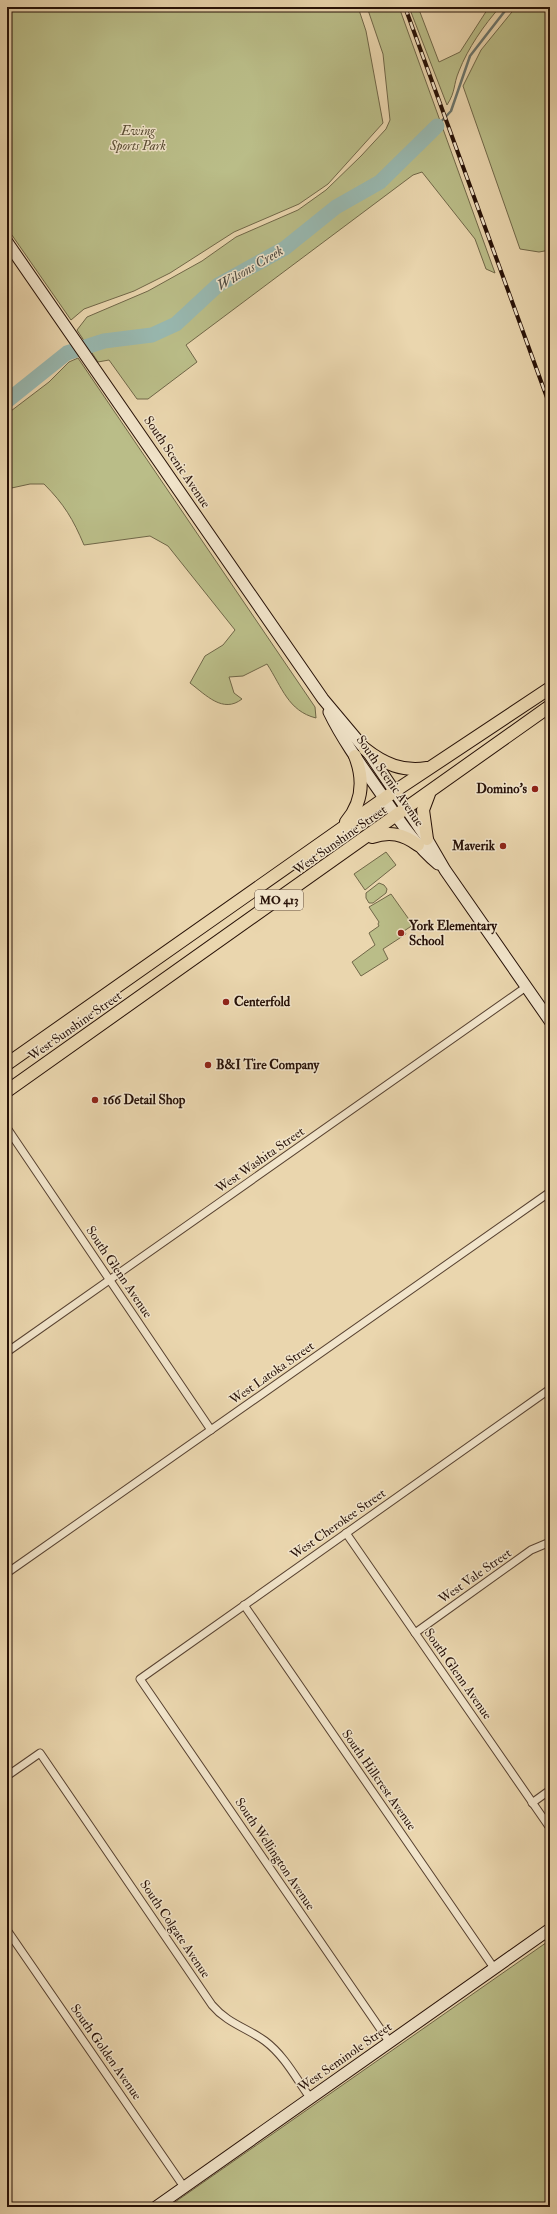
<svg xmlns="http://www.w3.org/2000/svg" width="557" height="2214" font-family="'IM FELL Double Pica',serif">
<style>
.green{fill:#babd88;stroke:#706748}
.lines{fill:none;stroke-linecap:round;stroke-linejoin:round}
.stream{stroke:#6b756c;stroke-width:2.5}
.river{stroke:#98b8b0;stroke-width:15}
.street-casing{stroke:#584231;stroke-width:9}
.secondary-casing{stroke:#271107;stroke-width:13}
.primary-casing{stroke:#271107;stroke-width:14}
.street{stroke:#f1e4ca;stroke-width:7}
.secondary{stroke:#f1e4ca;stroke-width:11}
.primary{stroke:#ead6ae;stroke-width:12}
.rail-casing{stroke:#271107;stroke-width:4}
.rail{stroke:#f1e4ca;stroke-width:2.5;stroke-dasharray:8;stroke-linecap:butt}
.poi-dot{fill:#8f2418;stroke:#f1e4ca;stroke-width:1.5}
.labels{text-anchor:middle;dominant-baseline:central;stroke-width:3;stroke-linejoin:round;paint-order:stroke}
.shield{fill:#f1e4ca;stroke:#645042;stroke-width:1}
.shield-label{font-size:12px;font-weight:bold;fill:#271107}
.park-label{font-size:13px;font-style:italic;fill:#5a4d34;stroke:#f1e4ca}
.street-label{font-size:13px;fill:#271107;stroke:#f1e4ca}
.poi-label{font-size:13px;font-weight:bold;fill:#271107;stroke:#f1e4ca;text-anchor:start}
.water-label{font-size:14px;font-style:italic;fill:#4f4b42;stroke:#f1e4ca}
</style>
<rect width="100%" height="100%" fill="#ead6ae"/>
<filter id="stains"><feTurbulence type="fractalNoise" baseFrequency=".005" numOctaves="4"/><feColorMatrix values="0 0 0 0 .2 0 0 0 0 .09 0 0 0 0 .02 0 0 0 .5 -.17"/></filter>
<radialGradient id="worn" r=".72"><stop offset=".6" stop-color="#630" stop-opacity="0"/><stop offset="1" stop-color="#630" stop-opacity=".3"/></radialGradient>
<g class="green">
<polygon points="7,7 358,7 366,31 383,123 328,184 299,204 234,232 170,273 134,291 84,309 71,320 7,228"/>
<polygon points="367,7 399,7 495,273 486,269 475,239 422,172 413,175 186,345 197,362 148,399 137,399 109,360 98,362 77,330 87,317 148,291 202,261 236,237 298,210 326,190 361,156 386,129 390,120 383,54"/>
<path d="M409 7H418L439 62 460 52 489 7H500C484 25 468 48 459 71 453 85 456 91 447 105Z"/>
<polygon points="516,7 550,7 550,250 539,252 520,249 463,86 481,50"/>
<path d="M78 358 315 707 316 718C288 711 282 687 267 664L243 676 229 677 234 693 242 699C223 714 206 695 190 683L205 656 223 645 235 630 168 546 150 536 84 545C73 519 64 504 44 484H30L7 489V414L49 382 69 362Z"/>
<polygon points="386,852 396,865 365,890 354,874"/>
<polygon points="379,883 384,885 387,889 386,893 373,903 369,903 366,898 366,893"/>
<polygon points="391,894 413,925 404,931 406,934 383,949 388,959 361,976 352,962 375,945 369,933 379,926 378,924 379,922 369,907"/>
<polygon points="550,1940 550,2207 168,2207"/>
</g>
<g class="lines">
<polyline class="stream" points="437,126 451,111 470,56 508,7"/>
<polyline class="river" points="7,401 67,353 104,341 152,335 176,324 218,285 285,248 336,207 380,182 437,126"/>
<defs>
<g id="street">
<polyline points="7,1128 211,1430"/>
<polyline points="7,1352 526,987"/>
<polyline points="346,1533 550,1828"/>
<polyline points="7,1573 550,1192"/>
<polyline points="244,1605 494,1968"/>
<polyline points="415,1633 531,1550 550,1542"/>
<path d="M7 1776 40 1753 212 2005C227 2023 247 2028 265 2041 285 2056 297 2080 311 2099"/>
<polyline points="532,1803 550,1790"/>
<polyline points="7,1930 184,2187"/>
<polyline points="390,2043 140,1679 550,1389"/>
</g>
<g id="secondary">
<polyline points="7,242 323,699 370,755 427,839 445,870 550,1021"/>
<path d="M329 712C343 741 363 768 382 795 399 820 415 845 438 864"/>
<polyline points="156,2207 550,1929"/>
</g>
<g id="primary">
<path d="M365 749C384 764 403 772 427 768"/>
<path d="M346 822C363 802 364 779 355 756"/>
<path d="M372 837C390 831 403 834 418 845"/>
<polyline points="427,839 423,810 429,794"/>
<polyline points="7,1064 395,791 550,688"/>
<polyline points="7,1091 550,706"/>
</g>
</defs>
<use href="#street" class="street-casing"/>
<use href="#secondary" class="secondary-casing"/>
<use href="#primary" class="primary-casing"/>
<use href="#street" class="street"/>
<use href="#secondary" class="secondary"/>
<use href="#primary" class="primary"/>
<defs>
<polyline id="rail" points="405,7 550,406"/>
</defs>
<use href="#rail" class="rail-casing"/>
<use href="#rail" class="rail"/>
</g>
<g class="poi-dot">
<circle cx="535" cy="789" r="4"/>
<circle cx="503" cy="846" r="4"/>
<circle cx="401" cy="933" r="4"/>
<circle cx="226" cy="1002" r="4"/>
<circle cx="208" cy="1065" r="4"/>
<circle cx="95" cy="1100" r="4"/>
</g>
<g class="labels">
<rect class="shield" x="255" y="890" width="48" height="20" rx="3"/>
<g class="shield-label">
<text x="279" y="900">MO 413</text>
</g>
<g class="park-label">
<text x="138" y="131">Ewing<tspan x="138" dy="15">Sports Park</tspan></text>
</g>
<g class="street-label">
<text transform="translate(177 462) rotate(56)">South Scenic Avenue</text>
<text transform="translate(390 781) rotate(55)">South Scenic Avenue</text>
<text transform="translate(340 840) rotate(-35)">West Sunshine Street</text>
<text transform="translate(75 1026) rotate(-35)">West Sunshine Street</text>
<text transform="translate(260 1160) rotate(-35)">West Washita Street</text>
<text transform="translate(119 1272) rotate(56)">South Glenn Avenue</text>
<text transform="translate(272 1373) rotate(-35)">West Latoka Street</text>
<text transform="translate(338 1524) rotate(-35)">West Cherokee Street</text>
<text transform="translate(475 1576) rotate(-35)">West Vale Street</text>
<text transform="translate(458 1674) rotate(55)">South Glenn Avenue</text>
<text transform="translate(379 1780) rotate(55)">South Hillcrest Avenue</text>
<text transform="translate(275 1854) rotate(56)">South Wellington Avenue</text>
<text transform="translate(175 1929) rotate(56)">South Colgate Avenue</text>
<text transform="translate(106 2052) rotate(55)">South Golden Avenue</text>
<text transform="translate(345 2057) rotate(-35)">West Seminole Street</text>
</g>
<g class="poi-label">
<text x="527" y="789" text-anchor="end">Domino's</text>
<text x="495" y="846" text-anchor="end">Maverik</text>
<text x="409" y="926">York Elementary<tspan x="409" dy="15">School</tspan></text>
<text x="234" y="1002">Centerfold</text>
<text x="216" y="1065">B&amp;I Tire Company</text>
<text x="103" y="1100">166 Detail Shop</text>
</g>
<g class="water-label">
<text transform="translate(250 268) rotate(-30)">Wilsons Creek</text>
</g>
</g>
<rect width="557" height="2214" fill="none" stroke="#ead6ae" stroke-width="24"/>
<rect x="8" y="8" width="541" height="2198" fill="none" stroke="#271107" stroke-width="2"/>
<rect x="12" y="12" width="533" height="2190" fill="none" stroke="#271107"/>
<rect width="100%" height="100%" filter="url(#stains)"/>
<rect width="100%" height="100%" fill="url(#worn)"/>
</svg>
